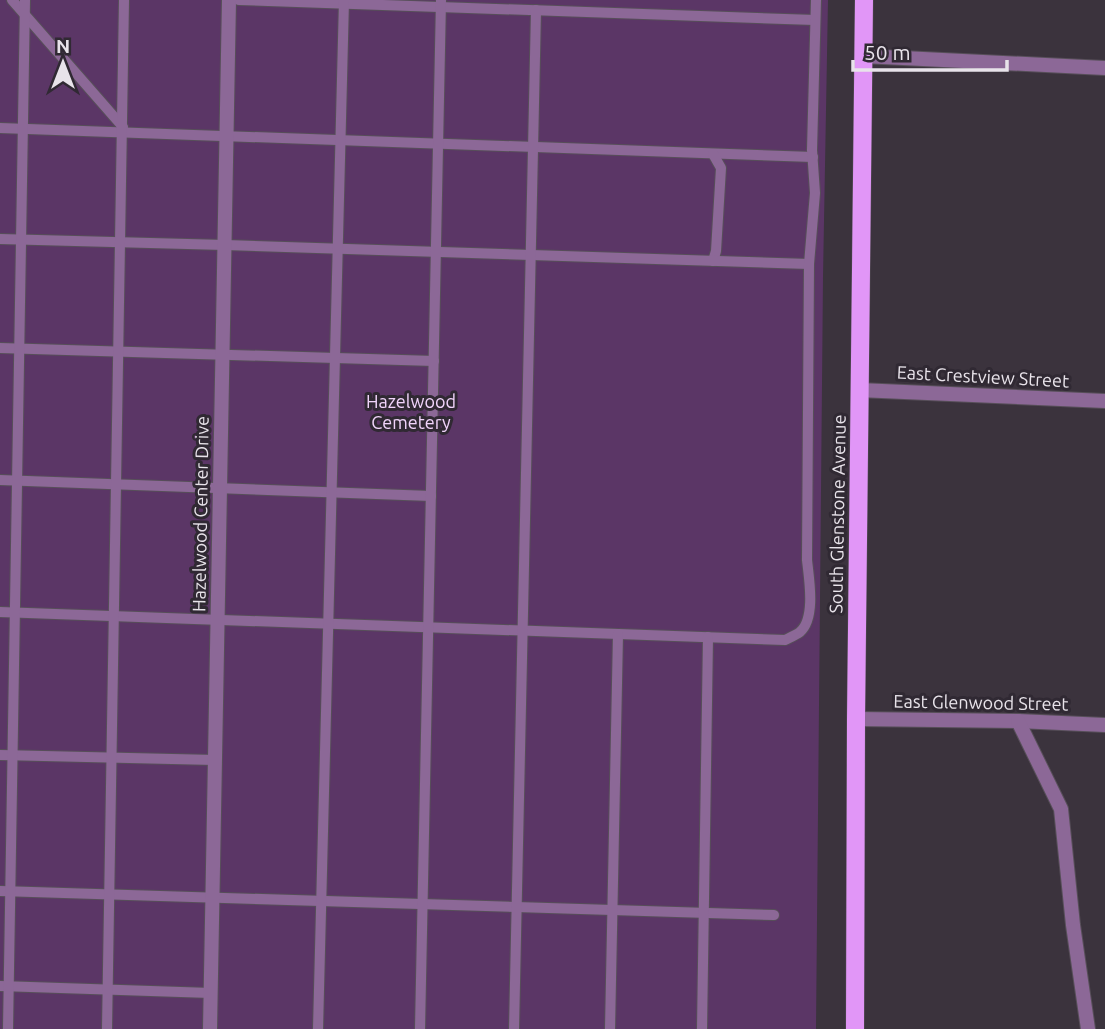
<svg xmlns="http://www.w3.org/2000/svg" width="1105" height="1029" font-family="Ubuntu,sans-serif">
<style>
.green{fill:#5b3666}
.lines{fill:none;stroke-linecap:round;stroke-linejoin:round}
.service-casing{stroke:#574f59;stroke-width:12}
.minor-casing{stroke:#574f59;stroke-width:16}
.primary-casing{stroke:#574f59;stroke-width:19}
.service{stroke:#8c6897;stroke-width:10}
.minor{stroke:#8c6897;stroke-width:14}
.primary{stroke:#e196f7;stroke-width:18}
.labels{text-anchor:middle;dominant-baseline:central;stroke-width:6;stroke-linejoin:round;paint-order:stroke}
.street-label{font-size:18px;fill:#e8e3ea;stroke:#302933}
.park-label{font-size:18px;fill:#f1d4fb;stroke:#302933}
</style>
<rect width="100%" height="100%" fill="#3b333d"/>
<polygon class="green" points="0,0 828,0 823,277 816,1029 0,1029"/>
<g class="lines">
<defs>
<g id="service">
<polyline points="12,0 123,127"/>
<polyline points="239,0 815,20"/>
<polyline points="0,128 813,157"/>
<polyline points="713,154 721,168 716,251 713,261"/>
<polyline points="0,239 225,245 809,264"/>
<polyline points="0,348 434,361"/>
<polyline points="0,480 431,496"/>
<path d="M0 612 785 640C789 638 796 635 800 632 816 618 809 579 807 560L809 264 815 193 812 150 816 0"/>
<polyline points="0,755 215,760"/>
<polyline points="0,891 774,915"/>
<polyline points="0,986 211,993"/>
<polyline points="8,1029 25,0"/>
<polyline points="107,1029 124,0"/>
<polyline points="318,1029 344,0"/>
<polyline points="420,1029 441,0"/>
<polyline points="514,1029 536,10"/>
<polyline points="610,1029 618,634"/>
<polyline points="702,1029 708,637"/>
</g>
<g id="minor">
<polyline points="863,56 1105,68"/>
<polyline points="859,390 1105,401"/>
<polyline points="856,719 1018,721 1105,725"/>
<polyline points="1018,721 1061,809 1073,925 1088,1029"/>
<polyline points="210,1029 229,0"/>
</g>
<polyline id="primary" points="855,1029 856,719 864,0"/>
</defs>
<use href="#service" class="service-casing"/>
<use href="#minor" class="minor-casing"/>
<use href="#primary" class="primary-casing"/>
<use href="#service" class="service"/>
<use href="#minor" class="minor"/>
<use href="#primary" class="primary"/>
</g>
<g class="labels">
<g class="street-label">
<text transform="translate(983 376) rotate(3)">East Crestview Street</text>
<text transform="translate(200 514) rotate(-89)">Hazelwood Center Drive</text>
<text transform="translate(837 514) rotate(-89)">South Glenstone Avenue</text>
<text transform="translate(981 702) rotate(1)">East Glenwood Street</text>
</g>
<g class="park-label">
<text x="411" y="401">Hazelwood<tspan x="411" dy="21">Cemetery</tspan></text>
</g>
</g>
<g transform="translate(63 63)" stroke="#302933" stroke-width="5" paint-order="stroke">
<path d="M0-5L12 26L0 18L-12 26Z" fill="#e8e3ea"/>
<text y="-10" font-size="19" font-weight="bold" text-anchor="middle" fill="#e8e3ea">N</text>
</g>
<path d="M853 60v10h154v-10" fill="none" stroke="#e8e3ea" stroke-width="3.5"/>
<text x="864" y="60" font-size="21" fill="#e8e3ea" stroke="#302933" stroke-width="5" paint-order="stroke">50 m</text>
</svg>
